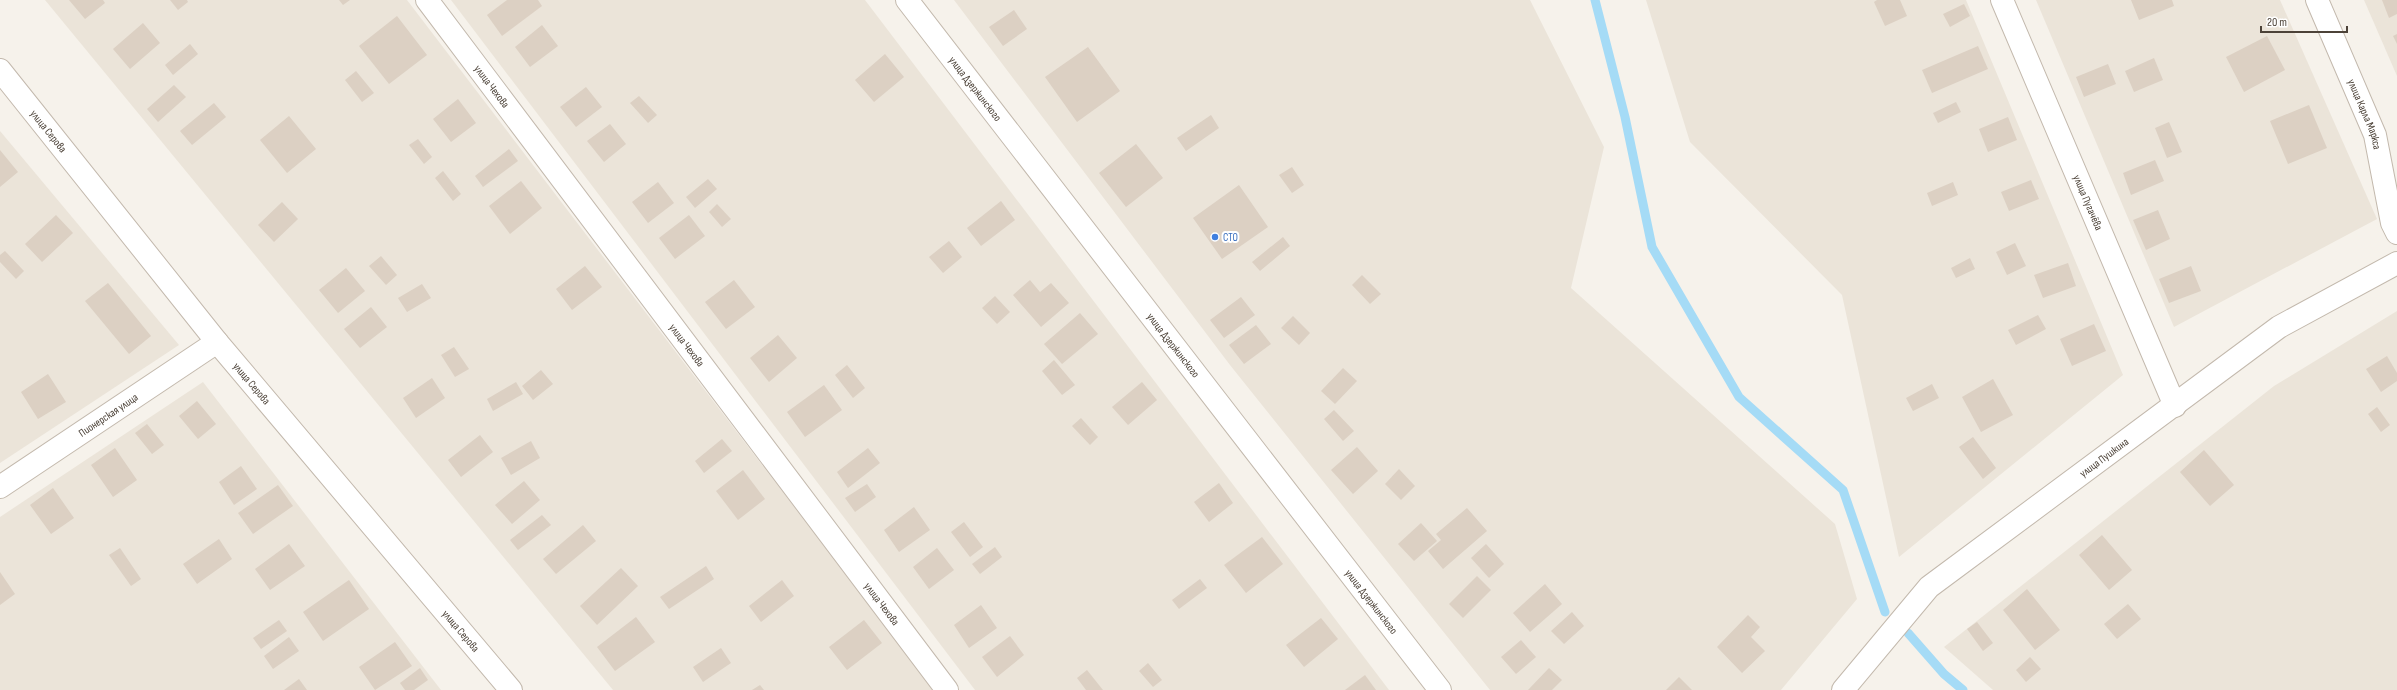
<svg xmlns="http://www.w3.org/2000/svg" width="2397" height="690" font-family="'Sofia Sans Condensed',sans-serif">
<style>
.residential{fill:#ebe4d9}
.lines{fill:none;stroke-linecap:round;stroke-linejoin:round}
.stream{stroke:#a5dbf6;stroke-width:9}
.building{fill:#dcd0c3}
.street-casing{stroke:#c3b9ad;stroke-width:24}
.street{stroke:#fff;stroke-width:22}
.shop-dot{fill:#3f7fe0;stroke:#fff;stroke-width:1.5}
.labels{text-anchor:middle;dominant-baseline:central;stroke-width:4;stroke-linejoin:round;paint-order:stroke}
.street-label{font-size:11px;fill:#4c4238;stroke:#fff}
.shop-label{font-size:11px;fill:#366cbe;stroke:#fff;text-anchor:start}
</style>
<rect width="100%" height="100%" fill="#f6f2eb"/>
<g class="residential">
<polygon points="45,0 407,0 934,690 613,690"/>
<polygon points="451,0 865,0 1389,690 975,690"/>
<polygon points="954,0 1530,0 1604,147 1571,288 1835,524 1857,599 1781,690 1490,690 1230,365"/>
<polygon points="1646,0 1966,0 2123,375 1899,557 1842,295 1690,142"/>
<polygon points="2036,0 2280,0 2377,219 2174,327"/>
<polygon points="2364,0 2397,0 2397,76"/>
<polygon points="0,131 179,345 0,463"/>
<polygon points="2397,311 2397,690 1993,690 1944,647 2274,386"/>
<polygon points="203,382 441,690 0,690 0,517"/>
</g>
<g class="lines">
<g class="stream">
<polyline points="1595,0 1625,117 1652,247 1739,397 1843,490 1885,612"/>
<polyline points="1908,633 1944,674 1963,690"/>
</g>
</g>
<g class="building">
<polygon points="69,0 103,0 105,3 85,19"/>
<polygon points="170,0 187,0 188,2 178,10"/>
<polygon points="339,0 350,0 343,5"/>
<polygon points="507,0 538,0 542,6 502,36 487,15"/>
<polygon points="1877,0 1900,0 1907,16 1885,26 1874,2"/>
<polygon points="2131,0 2172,0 2174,6 2139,20"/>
<polygon points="2382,0 2397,0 2397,14 2389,18"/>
<polygon points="1964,4 1970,16 1950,27 1943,14"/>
<polygon points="1014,10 1027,29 1003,46 989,27"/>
<polygon points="397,16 427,55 389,84 359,46"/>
<polygon points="143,23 160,43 130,69 113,49"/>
<polygon points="542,25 558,46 530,67 515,47"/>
<polygon points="2397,34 2397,44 2393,36"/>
<polygon points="2267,36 2285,70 2244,92 2226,57"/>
<polygon points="190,44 198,54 173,75 165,65"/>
<polygon points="1978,46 1988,69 1932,93 1922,70"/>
<polygon points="1088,47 1120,91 1077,122 1045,77"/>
<polygon points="885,54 904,77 874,102 855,80"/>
<polygon points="2154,58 2163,80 2134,92 2125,71"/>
<polygon points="2108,64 2116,84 2084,97 2076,77"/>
<polygon points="356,71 374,93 362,102 345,80"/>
<polygon points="174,85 186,97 158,122 147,109"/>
<polygon points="586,87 602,107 576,127 560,107"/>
<polygon points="639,96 657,115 648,123 630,103"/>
<polygon points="458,99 476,123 451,142 433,119"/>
<polygon points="1956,102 1961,112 1938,123 1933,113"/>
<polygon points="214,103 226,117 192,145 180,131"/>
<polygon points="2309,105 2327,148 2288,164 2270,121"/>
<polygon points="1211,115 1219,128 1186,151 1177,138"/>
<polygon points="289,116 316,149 287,173 260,140"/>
<polygon points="2008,117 2017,140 1988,152 1979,129"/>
<polygon points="2169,122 2182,152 2167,158 2155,128"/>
<polygon points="610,124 626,144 604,162 587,141"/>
<polygon points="418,139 432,157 424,164 409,145"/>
<polygon points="1136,144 1163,178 1126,207 1099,173"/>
<polygon points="509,149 518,161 483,187 475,176"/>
<polygon points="0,150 18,172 0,187"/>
<polygon points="2155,160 2164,181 2131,195 2123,173"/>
<polygon points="1292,167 1304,185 1292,193 1279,175"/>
<polygon points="443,171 461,194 453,201 435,178"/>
<polygon points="708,179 717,189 695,208 686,197"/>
<polygon points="2031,180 2039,199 2009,211 2001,192"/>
<polygon points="521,181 542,208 510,234 489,206"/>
<polygon points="658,182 674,203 648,223 632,202"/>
<polygon points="1953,182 1958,195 1932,206 1927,193"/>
<polygon points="1239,185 1268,227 1222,259 1193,218"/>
<polygon points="1001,201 1015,220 981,246 967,228"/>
<polygon points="282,202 298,219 274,242 258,225"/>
<polygon points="717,204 731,219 722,227 709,212"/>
<polygon points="2158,210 2170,239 2146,250 2133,220"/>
<polygon points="56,215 73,233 42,262 25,244"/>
<polygon points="689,215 705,236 675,259 659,238"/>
<polygon points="1283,237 1290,246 1260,271 1252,262"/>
<polygon points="949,241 962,257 943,273 929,257"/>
<polygon points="2015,243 2026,266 2007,275 1996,252"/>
<polygon points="5,251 24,271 16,279 0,262 0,255"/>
<polygon points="381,256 397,275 386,285 369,266"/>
<polygon points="1970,258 1975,269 1956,278 1951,268"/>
<polygon points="2068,263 2076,286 2043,298 2034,275"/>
<polygon points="585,266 602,287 572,310 556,289"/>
<polygon points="2191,266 2201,291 2169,303 2159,279"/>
<polygon points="346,268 365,291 338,313 319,290"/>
<polygon points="1362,275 1381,294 1370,304 1352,285"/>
<polygon points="734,280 755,307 726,329 705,302"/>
<polygon points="1030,280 1040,292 1051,283 1069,303 1041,327 1013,295"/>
<polygon points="108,283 151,336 129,354 85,301"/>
<polygon points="422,284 431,298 407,312 398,298"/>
<polygon points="995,296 1010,312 997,324 982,308"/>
<polygon points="1241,297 1255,315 1224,338 1210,320"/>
<polygon points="371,307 387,327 360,348 344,329"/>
<polygon points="1080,313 1098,334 1062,364 1044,344"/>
<polygon points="2038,315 2046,329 2016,345 2008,330"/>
<polygon points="1293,316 1310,333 1299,345 1281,328"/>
<polygon points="2094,324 2106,351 2072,366 2060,339"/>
<polygon points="1256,325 1271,344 1244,364 1229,345"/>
<polygon points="778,335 797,358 769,382 750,358"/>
<polygon points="454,347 469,369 455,377 441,355"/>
<polygon points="2387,356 2397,373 2397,381 2381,392 2366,369"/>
<polygon points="1054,360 1075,385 1062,395 1042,371"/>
<polygon points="847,365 865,388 853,398 835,375"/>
<polygon points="1343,368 1357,381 1335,404 1321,391"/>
<polygon points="541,370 553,384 533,400 522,386"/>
<polygon points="48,374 66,402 38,419 21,392"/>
<polygon points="432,378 445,398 416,418 403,398"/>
<polygon points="1993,379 2013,415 1981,432 1962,397"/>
<polygon points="516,382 523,394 493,411 487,399"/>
<polygon points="1142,382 1157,400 1128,425 1112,407"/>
<polygon points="1932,384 1939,398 1913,411 1906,398"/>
<polygon points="824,385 842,410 805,437 787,412"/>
<polygon points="197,401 216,424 198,439 179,416"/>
<polygon points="2377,407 2390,425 2381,432 2368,414"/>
<polygon points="1334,410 1354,431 1343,441 1324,419"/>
<polygon points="1081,418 1098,437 1090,445 1072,426"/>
<polygon points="147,424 164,445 152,454 135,433"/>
<polygon points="480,435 493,452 461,477 448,460"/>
<polygon points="1973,437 1996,468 1983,479 1959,447"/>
<polygon points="722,439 732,451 704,473 695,461"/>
<polygon points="531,441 540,458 511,475 501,458"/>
<polygon points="1357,447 1378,471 1353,494 1331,470"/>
<polygon points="115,448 137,480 113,497 91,465"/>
<polygon points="868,448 880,463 848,488 837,472"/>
<polygon points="2204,450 2234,485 2210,506 2180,472"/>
<polygon points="241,466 257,489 234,505 219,482"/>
<polygon points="1399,469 1415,486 1401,500 1385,484"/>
<polygon points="743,470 765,499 738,520 716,491"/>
<polygon points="524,481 540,500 512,524 495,505"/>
<polygon points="1219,483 1233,503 1209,522 1194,502"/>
<polygon points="867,484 876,497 855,512 845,498"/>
<polygon points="278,485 293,506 253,534 238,513"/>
<polygon points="53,488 74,518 51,534 30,505"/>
<polygon points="914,507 930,530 899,552 884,530"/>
<polygon points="1467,508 1487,531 1443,569 1428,551 1441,540 1436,534"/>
<polygon points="542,515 551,525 518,550 510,540"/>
<polygon points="964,522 983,547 970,557 951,532"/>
<polygon points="1421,523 1437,541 1414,561 1398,544"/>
<polygon points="583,525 596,541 556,574 543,559"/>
<polygon points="2102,535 2132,570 2109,590 2079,555"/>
<polygon points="1262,537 1283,564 1246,593 1224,565"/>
<polygon points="219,539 232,559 197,584 183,564"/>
<polygon points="289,544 305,566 270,590 255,569"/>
<polygon points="1486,544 1504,564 1489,578 1471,558"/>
<polygon points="995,547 1002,557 980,574 972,564"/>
<polygon points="120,548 141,579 131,586 109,555"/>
<polygon points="937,548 954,570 929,589 913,567"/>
<polygon points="706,566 714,579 669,609 660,597"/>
<polygon points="621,568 638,586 597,625 580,606"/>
<polygon points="0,572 15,594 0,605"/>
<polygon points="1477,576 1491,590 1463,618 1449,604"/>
<polygon points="1200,579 1207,588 1179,609 1172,600"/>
<polygon points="349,580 369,609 323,641 303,612"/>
<polygon points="782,580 794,596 761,622 749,606"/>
<polygon points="1545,584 1562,604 1530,632 1513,613"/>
<polygon points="2027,589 2060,630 2035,650 2003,610"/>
<polygon points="2128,604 2141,619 2117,639 2104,624"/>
<polygon points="981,605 997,628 969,648 954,625"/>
<polygon points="1572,612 1584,626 1564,644 1551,631"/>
<polygon points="1748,615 1760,627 1751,637 1765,651 1742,673 1717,647"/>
<polygon points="636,617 655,642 615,671 597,647"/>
<polygon points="1321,618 1338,639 1304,667 1286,645"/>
<polygon points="279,620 287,631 261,649 253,638"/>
<polygon points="864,620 882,643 847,670 829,647"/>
<polygon points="1977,622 1993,643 1983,651 1967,629"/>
<polygon points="1010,636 1024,655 997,677 982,657"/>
<polygon points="289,637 299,651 273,669 264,656"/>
<polygon points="1521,640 1536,657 1516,674 1501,657"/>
<polygon points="395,642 412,666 375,690 359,667"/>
<polygon points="721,648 731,663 703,682 693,667"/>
<polygon points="2030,657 2041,669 2026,682 2016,670"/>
<polygon points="1148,663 1162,680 1153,687 1139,671"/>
<polygon points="420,668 428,680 414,690 405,690 400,683"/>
<polygon points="1549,668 1562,680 1552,690 1528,690"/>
<polygon points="1087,670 1103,690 1086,690 1077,678"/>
<polygon points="1365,675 1376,690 1345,690"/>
<polygon points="1679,677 1692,690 1666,690"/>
<polygon points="299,679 307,690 284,690"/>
<polygon points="760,685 764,690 752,690"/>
</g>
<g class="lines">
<defs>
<g id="street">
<path id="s1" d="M427 0 947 690"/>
<path id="s2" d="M907 0 1440 690"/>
<path id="s3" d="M2002 0 2175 406"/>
<path id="s4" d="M2317 0 2375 135 2392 223 2397 233"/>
<path id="s5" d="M0 70 217 342 511 690"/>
<path id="s6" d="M0 487 217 342"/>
<path id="s7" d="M1843 690 1929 587 2279 327 2397 263"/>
</g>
</defs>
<use href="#street" class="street-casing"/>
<use href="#street" class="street"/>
</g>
<circle class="shop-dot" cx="1215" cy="237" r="4"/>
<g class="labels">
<g class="street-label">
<text stroke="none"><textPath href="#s1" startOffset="108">улица Чехова</textPath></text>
<text stroke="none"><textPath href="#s2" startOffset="112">улица Дзержинского</textPath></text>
<text stroke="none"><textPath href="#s4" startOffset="124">улица Карла Маркса</textPath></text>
<text stroke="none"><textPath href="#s5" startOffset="78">улица Серова</textPath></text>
<text stroke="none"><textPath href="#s3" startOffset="220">улица Пугачёва</textPath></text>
<text stroke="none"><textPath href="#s1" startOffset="432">улица Чехова</textPath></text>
<text stroke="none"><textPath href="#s2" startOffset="436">улица Дзержинского</textPath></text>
<text stroke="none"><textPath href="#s5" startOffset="402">улица Серова</textPath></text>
<text stroke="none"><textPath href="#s6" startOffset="130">Пионерская улица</textPath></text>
<text stroke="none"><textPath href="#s7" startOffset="352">улица Пушкина</textPath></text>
<text stroke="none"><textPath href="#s2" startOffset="760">улица Дзержинского</textPath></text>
<text stroke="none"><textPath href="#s1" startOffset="756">улица Чехова</textPath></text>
<text stroke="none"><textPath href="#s5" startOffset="726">улица Серова</textPath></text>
</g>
<g class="shop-label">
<text x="1223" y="237">СТО</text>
</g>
</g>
<path d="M2261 26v6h86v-6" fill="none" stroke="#4c4238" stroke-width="2"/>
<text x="2267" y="26" font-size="12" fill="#4c4238" stroke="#ffffff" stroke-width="3" paint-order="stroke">20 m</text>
</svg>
